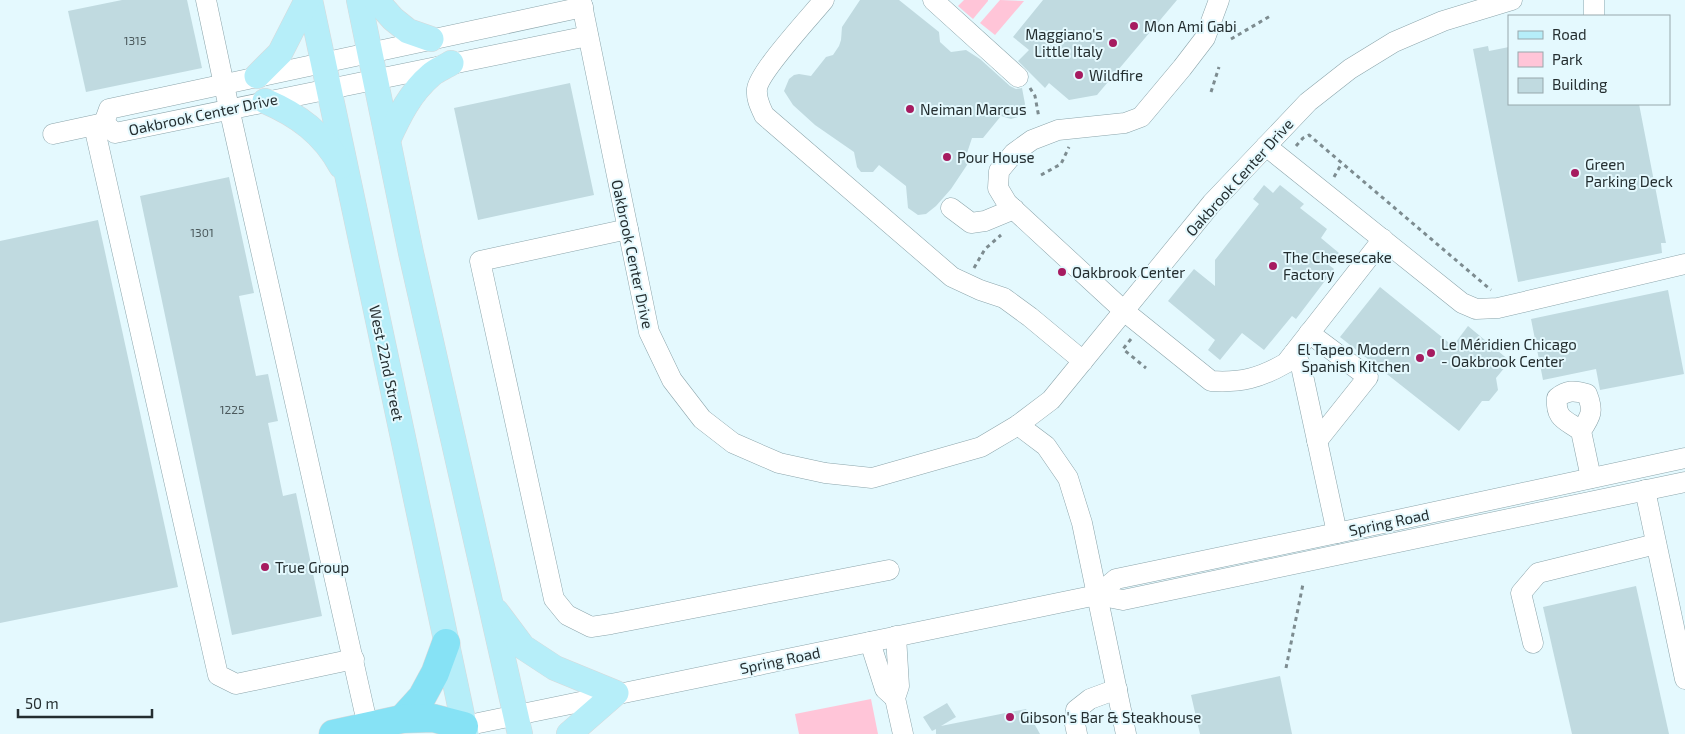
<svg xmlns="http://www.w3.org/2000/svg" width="1685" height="734" font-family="'Exo 2',sans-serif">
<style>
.green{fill:#ffc5d8}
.building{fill:#c0dae0}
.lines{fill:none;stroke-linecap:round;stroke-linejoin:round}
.minor-casing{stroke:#8ca5ab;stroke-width:21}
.major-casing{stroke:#d8d9da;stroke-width:26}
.highway-casing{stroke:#d8d9da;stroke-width:29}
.path{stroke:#7d8c90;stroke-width:3;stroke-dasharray:4 4;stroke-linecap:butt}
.minor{stroke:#fff;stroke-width:20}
.major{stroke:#b6eef9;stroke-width:25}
.highway{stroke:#86e2f5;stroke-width:28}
.poi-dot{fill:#a61b60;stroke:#e4f9fe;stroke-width:2}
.labels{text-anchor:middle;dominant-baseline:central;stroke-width:4;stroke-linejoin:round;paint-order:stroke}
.number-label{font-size:12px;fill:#4b595c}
.poi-label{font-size:15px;fill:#242e30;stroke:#e4f9fe;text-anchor:start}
.street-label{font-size:15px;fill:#242e30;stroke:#e4f9fe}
</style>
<rect width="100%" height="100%" fill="#e4f9fe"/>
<g class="green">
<polygon points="964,0 988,0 988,1 973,19 958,6"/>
<polygon points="1000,0 1024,1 995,35 980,23"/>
<polygon points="871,699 878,734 799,734 795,714"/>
</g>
<g class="building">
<polygon points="122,0 187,0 202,68 86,92 68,11"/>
<polygon points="860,0 899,0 939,32 940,42 951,52 966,50 980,59 1010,86 1016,89 1022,88 1025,104 1022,112 1018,117 1011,119 1001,116 983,138 972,138 966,156 969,162 951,189 936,206 926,214 918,215 908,208 906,186 879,165 873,172 861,172 857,167 854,152 815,125 793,105 784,91 789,79 794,75 799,74 811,76 826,57 833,55 839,46 841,40 842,27"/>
<polygon points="1043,0 1177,0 1097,95 1069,100 1049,83 1045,88 1018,61 1029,50 1013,37"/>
<polygon points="1488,46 1489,51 1509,47 1509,104 1639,104 1666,243 1661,243 1662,253 1518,282 1473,49"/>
<polygon points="570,83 594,195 478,220 454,108"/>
<polygon points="229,177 254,293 239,296 256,376 268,374 278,421 268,423 283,496 296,493 322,616 232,635 140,196"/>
<polygon points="1264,185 1273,193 1280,185 1304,204 1300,208 1327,229 1321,238 1339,253 1329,265 1334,269 1296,319 1292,316 1264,350 1242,333 1220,360 1208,350 1215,340 1168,301 1194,269 1215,286 1215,260 1259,204 1253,199"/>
<polygon points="98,220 178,587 0,623 0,241"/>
<polygon points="1380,287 1453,346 1468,326 1510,361 1496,378 1498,390 1489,401 1482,401 1459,431 1340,337"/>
<polygon points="1668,290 1684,374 1600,390 1596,369 1543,380 1531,319"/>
<polygon points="1636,586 1669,734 1572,734 1543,607"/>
<polygon points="1280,676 1292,734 1200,734 1191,695"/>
<polygon points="947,703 956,717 941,726 1026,709 1040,734 936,734 936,729 932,731 923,717"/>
</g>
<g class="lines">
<defs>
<g id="minor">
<polyline points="206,0 227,99 368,727"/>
<polyline points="581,0 649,332 672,380 702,419 733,443 779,463 825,473 872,478 981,447 1018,425 1051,400 1212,203 1308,102 1350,69 1394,42 1443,21 1512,0"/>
<path d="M824 0C810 17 759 72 757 89 756 99 760 106 764 115L952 277 980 290 1004 298 1030 317 1083 361"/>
<polyline points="933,0 1018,77"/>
<path d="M1219 0 1205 38 1182 68 1141 117 1125 123 1058 130 1032 140 1014 153 999 171 998 188 1007 203 1124 311 1211 381C1241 383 1260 378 1286 363L1383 239"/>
<polyline points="1594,0 1594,16"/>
<polyline points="104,123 109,109 583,7"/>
<polyline points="104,123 115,133 588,36"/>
<polyline points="94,126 218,675 236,684 354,659"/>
<polyline points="53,134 104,123"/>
<polyline points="1266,146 1462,303 1476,309 1498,308 1685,264"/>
<polyline points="951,208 971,223 985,221 1014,209"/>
<polyline points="628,229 480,261 554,599 567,615 591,627 611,624 889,570"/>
<polyline points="1309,333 1368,377 1317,441"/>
<polyline points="1294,353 1301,366 1337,533"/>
<polyline points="1018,425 1046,446 1068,478 1082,523 1126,734"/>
<path d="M1581 431C1567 420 1555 420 1557 398 1567 390 1574 390 1587 394 1594 411 1591 416 1581 431L1591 478"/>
<polyline points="1645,490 1685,679"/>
<polyline points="1097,595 1116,579 1337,533 1685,458"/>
<polyline points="896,636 899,686 895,698 903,734"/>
<polyline points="870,642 885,689 895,698"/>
<polyline points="1533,643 1521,593 1538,573 1656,544"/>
<polyline points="464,726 1097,595 1123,600 1685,482"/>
<polyline points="1077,734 1075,724 1076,710 1090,699 1117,689"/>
</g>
<g id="major">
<polyline points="310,0 466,734"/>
<polyline points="359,0 411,253 520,734"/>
<polyline points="376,0 393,19 408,31 431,39"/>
<polyline points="257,76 280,53 307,0"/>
<path d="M265 101C298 115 324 134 341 166"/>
<path d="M388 140C399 116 410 93 431 75 436 70 445 67 451 63"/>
<polyline points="496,611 523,647 555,668 616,693 569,734"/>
</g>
<g id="highway">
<polyline points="402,719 422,697 435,673 446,643"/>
<polyline points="333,734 402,719 433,718 464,726"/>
</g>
</defs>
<use href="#minor" class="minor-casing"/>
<use href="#major" class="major-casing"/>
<use href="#highway" class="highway-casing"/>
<g class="path">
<polyline points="1231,39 1272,15"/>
<polyline points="1030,88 1035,96 1039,118"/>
<polyline points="1211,92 1219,67"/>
<polyline points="1296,146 1303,138 1309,135 1491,290"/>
<polyline points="1041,175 1061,164 1069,147"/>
<polyline points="1334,177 1342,163"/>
<polyline points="974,268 985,249 1001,235"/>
<polyline points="1131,339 1123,349 1146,368"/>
<polyline points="1286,668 1303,584"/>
</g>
<use href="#minor" class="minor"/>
<use href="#major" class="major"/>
<use href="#highway" class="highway"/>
</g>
<g class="poi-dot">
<circle cx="1134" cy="26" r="5"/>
<circle cx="1113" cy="43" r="5"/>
<circle cx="1079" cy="75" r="5"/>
<circle cx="910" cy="109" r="5"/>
<circle cx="947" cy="157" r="5"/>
<circle cx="1575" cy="173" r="5"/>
<circle cx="1273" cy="266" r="5"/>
<circle cx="1062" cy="272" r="5"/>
<circle cx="1431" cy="353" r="5"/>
<circle cx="1420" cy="358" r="5"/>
<circle cx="265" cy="567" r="5"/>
<circle cx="1010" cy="717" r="5"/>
</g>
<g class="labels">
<g class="number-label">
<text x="135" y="40">1315</text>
<text x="202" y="232">1301</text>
<text x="232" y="409">1225</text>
</g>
<g class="poi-label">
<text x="1144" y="26">Mon Ami Gabi</text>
<text x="1103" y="34" text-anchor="end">Maggiano's<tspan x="1103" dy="17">Little Italy</tspan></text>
<text x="1089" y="75">Wildfire</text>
<text x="920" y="109">Neiman Marcus</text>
<text x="957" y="157">Pour House</text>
<text x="1585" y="164">Green<tspan x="1585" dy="17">Parking Deck</tspan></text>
<text x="1283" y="257">The Cheesecake<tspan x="1283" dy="17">Factory</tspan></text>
<text x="1072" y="272">Oakbrook Center</text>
<text x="1441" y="344">Le Méridien Chicago<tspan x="1441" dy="17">- Oakbrook Center</tspan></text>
<text x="1410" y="349" text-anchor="end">El Tapeo Modern<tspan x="1410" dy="17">Spanish Kitchen</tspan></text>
<text x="275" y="567">True Group</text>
<text x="1020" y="717">Gibson's Bar &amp; Steakhouse</text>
</g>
<g class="street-label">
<text transform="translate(203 114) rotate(-12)">Oakbrook Center Drive</text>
<text transform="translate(1239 177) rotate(-48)">Oakbrook Center Drive</text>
<text transform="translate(633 254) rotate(78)">Oakbrook Center Drive</text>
<text transform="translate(387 363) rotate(78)">West 22nd Street</text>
<text transform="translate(1389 522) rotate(-12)">Spring Road</text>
<text transform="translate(780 660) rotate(-12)">Spring Road</text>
</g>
</g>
<rect x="1508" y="15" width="162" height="90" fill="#e4f9fe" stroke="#97a8ac"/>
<rect x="1518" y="31" width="25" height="8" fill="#b6eef9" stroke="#97a8ac"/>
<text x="1552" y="40" font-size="15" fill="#242e30">Road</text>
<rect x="1518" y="52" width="25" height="15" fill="#ffc5d8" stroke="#97a8ac"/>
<text x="1552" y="65" font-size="15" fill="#242e30">Park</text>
<rect x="1518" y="78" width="25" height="15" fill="#c0dae0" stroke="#97a8ac"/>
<text x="1552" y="90" font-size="15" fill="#242e30">Building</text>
<path d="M18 709v8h134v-8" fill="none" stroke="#242e30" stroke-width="2.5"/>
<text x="25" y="709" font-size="15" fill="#242e30" stroke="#e4f9fe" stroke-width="4" paint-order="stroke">50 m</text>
</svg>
